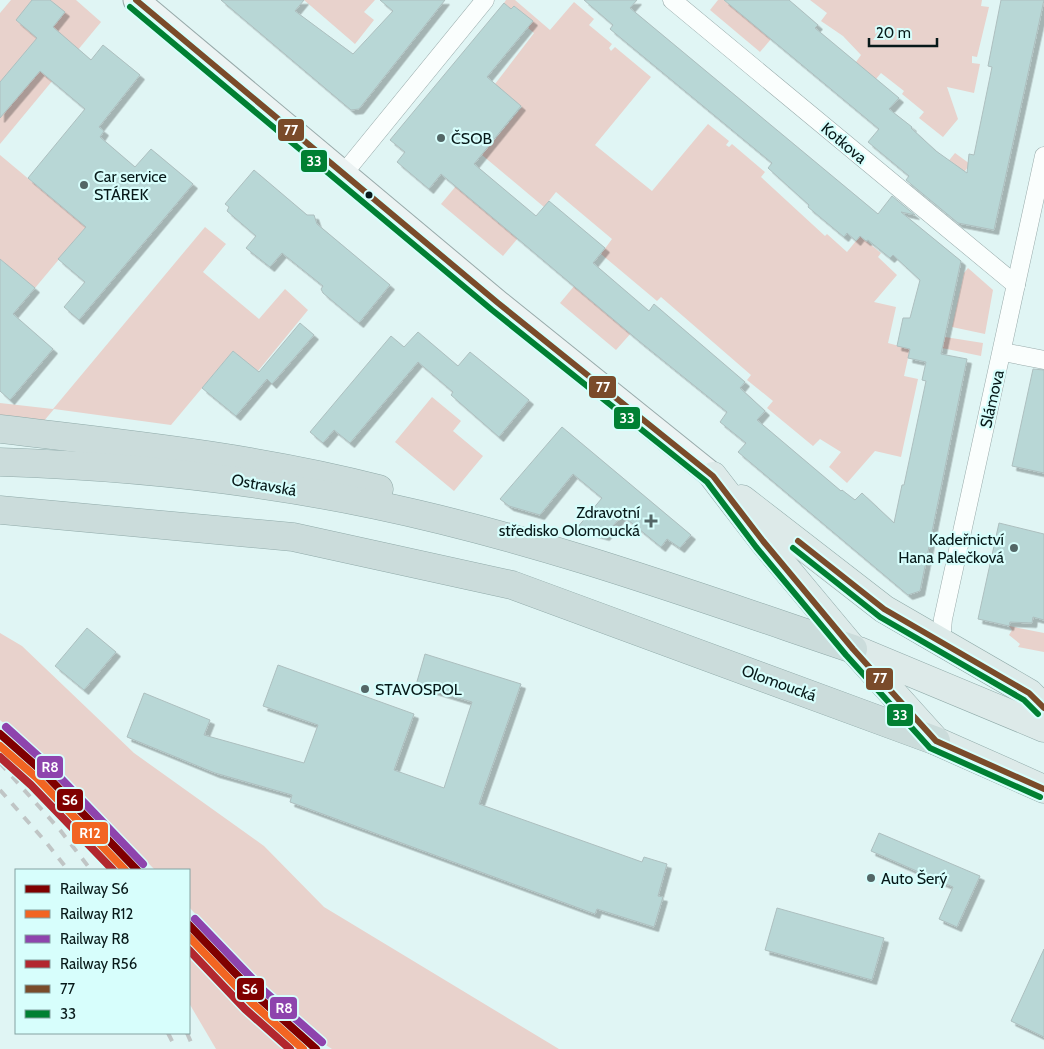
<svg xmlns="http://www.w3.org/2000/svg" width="1044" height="1049" font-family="Cabin,sans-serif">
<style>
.green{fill:#e8d2cc}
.building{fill:#b8d7d6;stroke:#adbfbf;filter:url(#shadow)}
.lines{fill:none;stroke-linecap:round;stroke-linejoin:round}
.street-casing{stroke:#98aaaa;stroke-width:19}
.secondary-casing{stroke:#98aaaa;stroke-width:27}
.primary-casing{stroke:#90aaa9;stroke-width:29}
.highway-casing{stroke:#90aaa9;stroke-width:29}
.street{stroke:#fafefd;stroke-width:18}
.secondary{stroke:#ecf3f3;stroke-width:25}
.primary{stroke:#ddeae9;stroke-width:28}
.highway{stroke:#cbdcdb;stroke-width:28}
.rail{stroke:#c0c5c5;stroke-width:4;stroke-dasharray:9 9;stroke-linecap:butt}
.bus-1-casing{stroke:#d7fefc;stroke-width:10}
.bus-2-casing{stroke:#d7fefc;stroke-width:10}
.bus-1{stroke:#7a4b2a;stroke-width:6}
.bus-2{stroke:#008033;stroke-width:6}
.rail-1-casing{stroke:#d7fefc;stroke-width:11}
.rail-2-casing{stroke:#d7fefc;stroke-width:11}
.rail-3-casing{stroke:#d7fefc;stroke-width:11}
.rail-4-casing{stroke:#d7fefc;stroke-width:11}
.rail-1{stroke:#800000;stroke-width:8}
.rail-2{stroke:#f26522;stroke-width:8}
.rail-3{stroke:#8e44ad;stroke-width:8}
.rail-4{stroke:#b2272f;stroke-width:8}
.poi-dot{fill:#536666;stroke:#d7fefc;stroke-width:2}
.bus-dot{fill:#071919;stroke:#d7fefc;stroke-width:2}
.labels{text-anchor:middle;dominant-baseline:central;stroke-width:4.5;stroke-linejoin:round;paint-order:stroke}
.poi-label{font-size:16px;fill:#071919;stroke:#d7fefc;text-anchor:start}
.street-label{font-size:16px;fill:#071919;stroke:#d7fefc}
.line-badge{stroke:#d7fefc;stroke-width:2}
.badge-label{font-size:14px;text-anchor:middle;font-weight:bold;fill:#fff}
</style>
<defs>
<filter id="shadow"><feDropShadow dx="4.5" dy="4.5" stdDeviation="0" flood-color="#0004"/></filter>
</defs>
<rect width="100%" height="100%" fill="#e0f5f4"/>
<g class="green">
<polygon points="11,0 76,0 101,22 0,144 0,13"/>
<polygon points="304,0 375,0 364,12 374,20 355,44"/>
<polygon points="506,0 515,0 550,30 574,2 594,19 589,25 612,44 609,48 611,51 615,47 651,77 595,145 652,191 708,124 729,141 726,145 729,147 732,144 765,172 761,177 825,236 827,234 847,252 860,236 881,253 878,257 897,275 874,302 896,307 888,343 910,349 904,376 918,379 901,457 875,451 847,483 829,467 841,452 820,439 813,446 767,408 773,401 747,380 751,375 661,297 657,301 601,254 612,239 556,192 544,207 482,155 522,107 495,84 534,33 528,28 533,21 514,6 511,9 504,3"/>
<polygon points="718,0 724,0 771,39 760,52 710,10"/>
<polygon points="810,0 982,0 981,6 989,7 977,57 972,56 972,63 980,64 974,93 947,87 958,119 943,137 919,118 924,112 902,94 904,91 881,73 876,79 856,62 861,55 843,36 821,21 827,13"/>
<polygon points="955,153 970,164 953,188 925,190"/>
<polygon points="0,155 86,227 35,288 0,259"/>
<polygon points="456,186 518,238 503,256 441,204"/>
<polygon points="205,227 226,244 203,272 259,319 285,289 308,310 258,371 233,351 171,425 54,409 38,428 0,424 0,403 53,409"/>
<polygon points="968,268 993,290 985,334 952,327 964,273"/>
<polygon points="575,285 631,333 616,350 560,303"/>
<polygon points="945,337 983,343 981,356 942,348"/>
<polygon points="432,397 461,421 453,431 483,456 454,491 395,442"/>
<polygon points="1009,626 1044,633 1044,652 1018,647 1020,644 1009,635 1012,630"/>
<polygon points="0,633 22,646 134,753 264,846 324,907 559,1049 332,1049 321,1042 262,986 189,907 189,870 155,870 49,762 0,720"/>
<polygon points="189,955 197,958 288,1049 216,1049 189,1003"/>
</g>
<g class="building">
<polygon points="32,0 50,0 65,12 53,27 91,60 103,45 140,75 99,127 104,131 100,137 135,167 151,149 193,184 79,320 64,307 85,282 58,259 86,227 28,178 85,109 40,71 0,118 0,82 37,38 16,20"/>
<polygon points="221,0 304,0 295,11 353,54 393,11 380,0 445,0 359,109 351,110"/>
<polygon points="584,0 637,0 630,8 878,214 892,196 915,215 901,212 961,261 941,354 967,359 920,591 908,595 738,452 746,443 720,422 727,412 639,341 441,174 429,189 397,162 405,152 390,140 504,3 511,9 514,6 533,21 487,77 521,106 474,164 536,216 549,201 605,248 593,263 649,311 654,304 745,382 740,388 765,411 757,420 841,491 842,490 855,500 862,493 894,523 902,485 904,485 926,381 922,380 926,362 908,358 910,349 897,346 903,318 910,318 920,280 893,255 890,258 868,240 866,241 860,236 856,241 847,233 844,237 808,207 809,205 768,168 772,163 610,29 613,25"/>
<polygon points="724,0 789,0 818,25 815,28 899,98 889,109 912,127 911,128 936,151 967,173 969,154 974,155 992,67 988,66 1001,0 1044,0 994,230 958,223 906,180 909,176 868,142 879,129"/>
<polygon points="254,170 307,215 314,215 317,224 390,285 359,323 323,293 321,289 323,286 282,253 270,267 246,248 256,236 227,211 229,207 225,204"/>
<polygon points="0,259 35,288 13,314 53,349 10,400 0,391"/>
<polygon points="300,323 314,335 272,384 267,379 236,416 202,388 233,351 259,372"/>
<polygon points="418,332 458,366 470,352 529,400 499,437 451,395 453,392 418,362 350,443 334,430 323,443 310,432 391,336 404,347"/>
<polygon points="1033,369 1044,370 1044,473 1012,466"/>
<polygon points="562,427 691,535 680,548 667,539 661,547 622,515 605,536 577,528 602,498 573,474 540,515 509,506 500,499"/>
<polygon points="999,523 1044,534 1044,620 1033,617 1032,623 1010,622 1009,626 978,619"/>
<polygon points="87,628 116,652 84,690 55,666"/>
<polygon points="425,654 521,684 479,804 642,862 644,857 667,864 658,896 663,897 654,927 597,909 595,914 290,802 292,795 215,773 127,737 144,693 210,720 204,735 304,763 318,725 263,706 278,665 414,714 394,770 444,788 472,702 416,685"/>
<polygon points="879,833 980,876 957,927 939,919 953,887 871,851"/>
<polygon points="777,908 884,938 872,980 765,950"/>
<polygon points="1044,949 1044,1037 1011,1021"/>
</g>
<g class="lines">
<defs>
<g id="street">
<polyline points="672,0 1016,285"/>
<polyline points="344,173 485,0"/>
<polyline points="1003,352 1044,360"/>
<polyline points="941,641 943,619 1044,156"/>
</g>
<polyline id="secondary" points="136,0 498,303 713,476"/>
<g id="primary">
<polyline points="713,476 763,541 853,649 936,741 1044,789"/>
<polyline points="742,499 884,609 1029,693 1044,708"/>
<polyline points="859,651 1044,728"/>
</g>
<g id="highway">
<path d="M0 429C127 444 255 457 379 489"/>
<path d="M0 462C127 466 252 479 376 505 539 539 696 596 853 649"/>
<polyline points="0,510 293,537 512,585 936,741"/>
</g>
</defs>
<use href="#street" class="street-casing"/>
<use href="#secondary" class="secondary-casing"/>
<use href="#primary" class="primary-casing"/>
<use href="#highway" class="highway-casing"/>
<use href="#street" class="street"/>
<use href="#secondary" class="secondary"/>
<use href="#primary" class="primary"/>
<use href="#highway" class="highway"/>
<g class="rail">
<polyline points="0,763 60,830 91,870"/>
<polyline points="0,790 45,841 68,870"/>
<polyline points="168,1033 176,1049"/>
<polyline points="187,1033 194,1049"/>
</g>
<defs>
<g id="bus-1">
<polyline points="136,0 498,303 713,476 763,541 853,649 936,741 1044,789"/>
<polyline points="798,541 884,609 1029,693 1044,708"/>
</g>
<g id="bus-2">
<polyline points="130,7 492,310 707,482 756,547 846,655 930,748 1040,797"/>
<polyline points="793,548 880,617 1024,700 1038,714"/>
</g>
</defs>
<use href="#bus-1" class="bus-1-casing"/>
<use href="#bus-2" class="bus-2-casing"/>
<use href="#bus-1" class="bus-1"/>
<use href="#bus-2" class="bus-2"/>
<defs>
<g id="rail-1">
<polyline points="0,734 43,772 137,870"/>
<polyline points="189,925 258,997 316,1049"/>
</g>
<g id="rail-2">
<polyline points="0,746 37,778 125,870"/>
<polyline points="189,937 252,1003 303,1049"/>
</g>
<g id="rail-3">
<polyline points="6,727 49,766 143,864"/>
<polyline points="195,919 264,991 322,1042"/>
</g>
<g id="rail-4">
<polyline points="0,757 31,785 113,870"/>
<polyline points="189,950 245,1009 290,1049"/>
</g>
</defs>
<use href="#rail-1" class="rail-1-casing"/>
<use href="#rail-2" class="rail-2-casing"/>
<use href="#rail-3" class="rail-3-casing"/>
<use href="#rail-4" class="rail-4-casing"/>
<use href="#rail-1" class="rail-1"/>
<use href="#rail-2" class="rail-2"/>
<use href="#rail-3" class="rail-3"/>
<use href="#rail-4" class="rail-4"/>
</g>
<g class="poi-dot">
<circle cx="441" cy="138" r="5"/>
<circle cx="84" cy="185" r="5"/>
<path d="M648.5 513.5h5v5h5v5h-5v5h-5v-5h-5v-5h5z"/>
<circle cx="1014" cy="548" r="5"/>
<circle cx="365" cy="689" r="5"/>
<circle cx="871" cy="878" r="5"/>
</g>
<circle class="bus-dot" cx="369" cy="195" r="4.5"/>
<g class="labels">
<g class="poi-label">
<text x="451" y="138">ČSOB</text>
<text x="94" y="176">Car service<tspan x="94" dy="18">STÁREK</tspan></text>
<text x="640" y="512" text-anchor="end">Zdravotní<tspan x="640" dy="18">středisko Olomoucká</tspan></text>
<text x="1004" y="539" text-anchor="end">Kadeřnictví<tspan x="1004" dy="18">Hana Palečková</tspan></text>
<text x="375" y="689">STAVOSPOL</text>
<text x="881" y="878">Auto Šerý</text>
</g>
<g class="street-label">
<text transform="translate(844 143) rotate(40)">Kotkova</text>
<text transform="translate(992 399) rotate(-77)">Slámova</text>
<text transform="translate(264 485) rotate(10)">Ostravská</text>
<text transform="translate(779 683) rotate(20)">Olomoucká</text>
</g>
</g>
<g class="line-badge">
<rect x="277" y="118" width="28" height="24" rx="5" fill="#7a4b2a"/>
<rect x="300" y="149" width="28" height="24" rx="5" fill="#008033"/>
<rect x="588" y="375" width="29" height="24" rx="5" fill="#7a4b2a"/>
<rect x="613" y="406" width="28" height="24" rx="5" fill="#008033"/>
<rect x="865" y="667" width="29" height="24" rx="5" fill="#7a4b2a"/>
<rect x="886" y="703" width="28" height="24" rx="5" fill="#008033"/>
<rect x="36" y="755" width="28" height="24" rx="5" fill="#8e44ad"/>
<rect x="56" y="788" width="28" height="24" rx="5" fill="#800000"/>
<rect x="71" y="821" width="38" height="24" rx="5" fill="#f26522"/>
<rect x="236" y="977" width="29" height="24" rx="5" fill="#800000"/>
<rect x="269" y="996" width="29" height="24" rx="5" fill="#8e44ad"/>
</g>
<g class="badge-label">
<text x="291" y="135">77</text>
<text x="314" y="166">33</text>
<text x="603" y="392">77</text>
<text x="627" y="423">33</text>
<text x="880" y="683">77</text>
<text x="900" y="720">33</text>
<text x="50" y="772">R8</text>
<text x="70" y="805">S6</text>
<text x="90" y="838">R12</text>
<text x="250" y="994">S6</text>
<text x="284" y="1013">R8</text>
</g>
<rect x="15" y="869" width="175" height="165" fill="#d7fefc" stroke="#84a2a1"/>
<rect x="25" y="885" width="25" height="8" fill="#800000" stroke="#84a2a1"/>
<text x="60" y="894" font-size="15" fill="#071919">Railway S6</text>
<rect x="25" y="910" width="25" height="8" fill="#f26522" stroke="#84a2a1"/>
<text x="60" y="919" font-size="15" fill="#071919">Railway R12</text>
<rect x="25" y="935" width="25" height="8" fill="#8e44ad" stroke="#84a2a1"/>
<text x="60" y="944" font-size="15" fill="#071919">Railway R8</text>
<rect x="25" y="960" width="25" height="8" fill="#b2272f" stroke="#84a2a1"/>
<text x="60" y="969" font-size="15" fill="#071919">Railway R56</text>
<rect x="25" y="985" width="25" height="8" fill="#7a4b2a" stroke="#84a2a1"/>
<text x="60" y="994" font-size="15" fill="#071919">77</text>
<rect x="25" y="1010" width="25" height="8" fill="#008033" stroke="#84a2a1"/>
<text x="60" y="1019" font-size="15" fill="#071919">33</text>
<path d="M869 38v8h68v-8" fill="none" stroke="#071919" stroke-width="2.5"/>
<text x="876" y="38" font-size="15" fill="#071919" stroke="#d7fefc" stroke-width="4" paint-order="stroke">20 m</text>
</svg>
